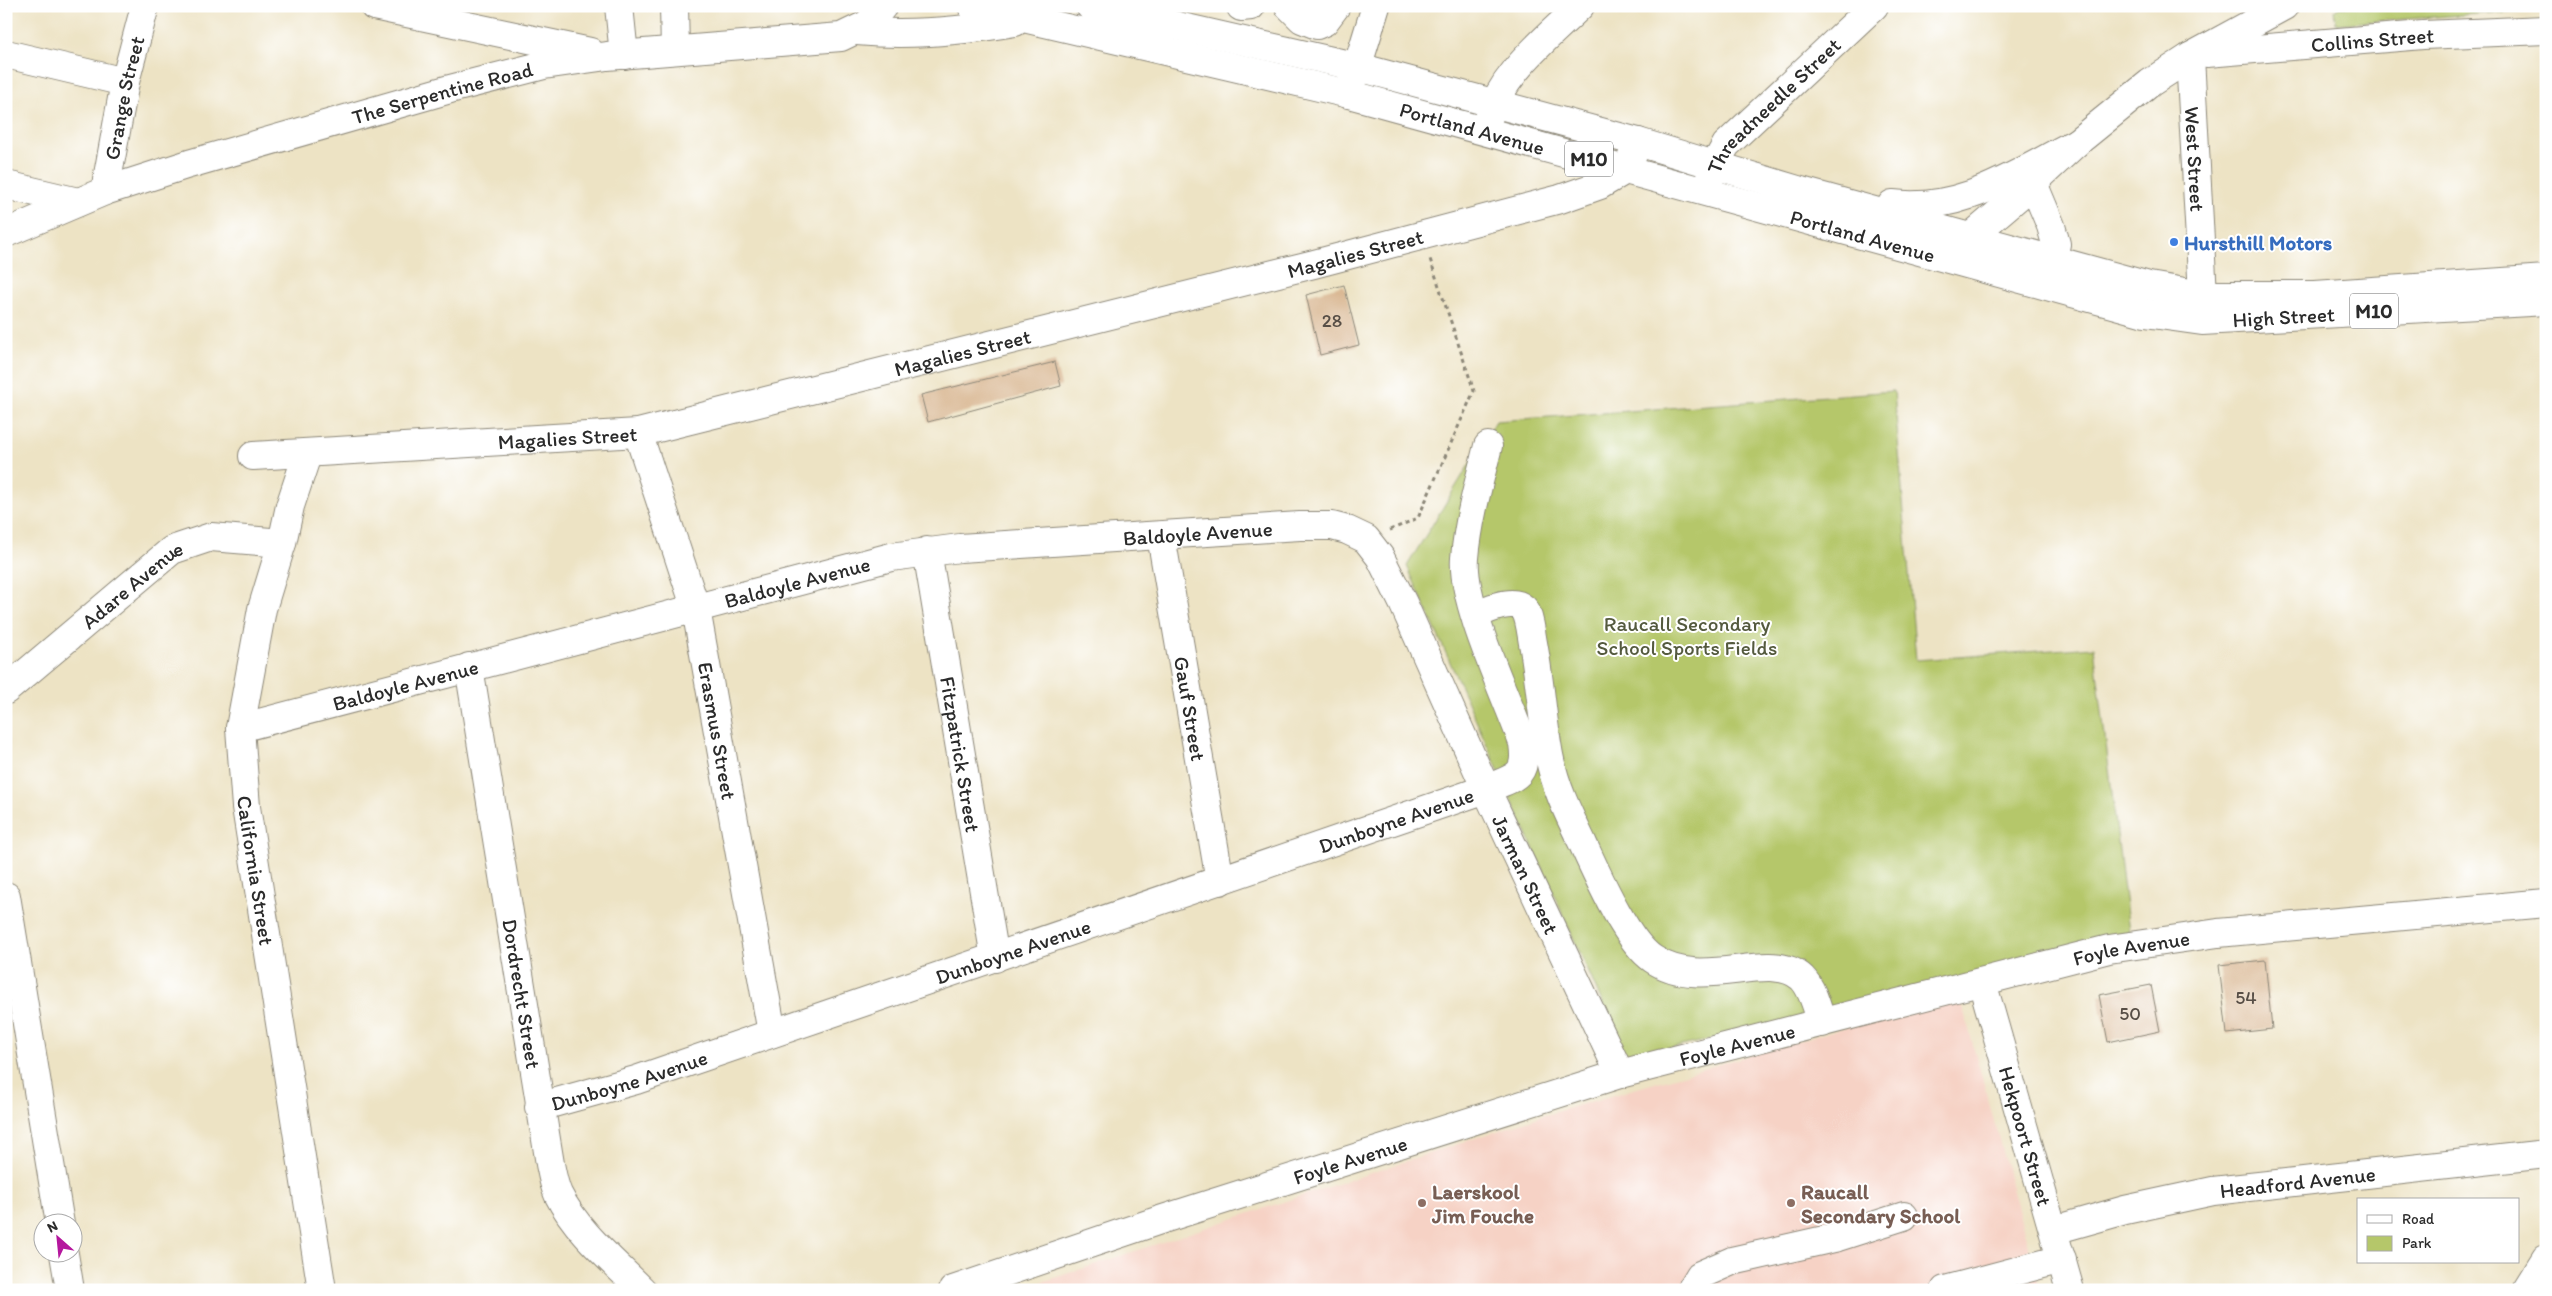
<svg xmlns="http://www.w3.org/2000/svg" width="2552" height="1296" font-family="Itim,sans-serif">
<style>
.built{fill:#f6d2c5}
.green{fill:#b5c76a;stroke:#70794a}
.building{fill:#dab995}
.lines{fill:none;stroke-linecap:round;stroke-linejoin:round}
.minor-casing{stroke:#8c8778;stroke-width:30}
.major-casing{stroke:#8c8778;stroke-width:30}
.path{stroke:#8c8778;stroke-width:3;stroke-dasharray:4 4;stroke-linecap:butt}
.minor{stroke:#fff;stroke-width:28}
.major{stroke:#fff;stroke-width:28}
.shop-dot{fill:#3f7fe0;stroke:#fff;stroke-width:2}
.education-dot{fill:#8d6e63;stroke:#fff;stroke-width:2}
.labels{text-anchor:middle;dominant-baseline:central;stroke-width:4;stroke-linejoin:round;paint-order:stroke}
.number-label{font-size:19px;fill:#574e46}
.shield{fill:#fff;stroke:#6b6b6b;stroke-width:1}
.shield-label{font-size:20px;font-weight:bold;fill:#2b2b2b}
.street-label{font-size:21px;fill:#2b2b2b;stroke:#fff}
.shop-label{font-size:21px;font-weight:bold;fill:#366cbe;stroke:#fff;text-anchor:start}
.park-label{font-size:21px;fill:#545a3e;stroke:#fff}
.education-label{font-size:21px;font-weight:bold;fill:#785e54;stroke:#fff;text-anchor:start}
</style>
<rect width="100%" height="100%" fill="#fff"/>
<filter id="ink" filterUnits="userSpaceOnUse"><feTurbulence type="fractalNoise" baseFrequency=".02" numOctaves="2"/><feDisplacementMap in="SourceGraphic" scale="10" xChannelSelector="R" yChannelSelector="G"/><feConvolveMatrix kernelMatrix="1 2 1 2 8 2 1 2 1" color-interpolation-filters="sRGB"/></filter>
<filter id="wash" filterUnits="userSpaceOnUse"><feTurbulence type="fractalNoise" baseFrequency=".0096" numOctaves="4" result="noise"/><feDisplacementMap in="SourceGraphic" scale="20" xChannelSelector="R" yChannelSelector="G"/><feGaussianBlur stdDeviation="1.12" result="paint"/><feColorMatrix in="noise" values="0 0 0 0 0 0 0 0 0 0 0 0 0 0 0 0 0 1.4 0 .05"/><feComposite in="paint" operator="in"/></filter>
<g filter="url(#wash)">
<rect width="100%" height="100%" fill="#ede3c4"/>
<polygon class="built" points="1948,997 1962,1004 2040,1290 1018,1290 1542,1116"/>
<g class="green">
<polygon points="2340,6 2546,6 2546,9 2336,24 2334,10"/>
<polygon points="1894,391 1916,660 2094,647 2131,947 1627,1058 1407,566 1496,421"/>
</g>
<g id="blocks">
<g class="building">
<polygon points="1344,285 1359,345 1320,355 1306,295"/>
<polygon points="1055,362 1061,386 928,422 921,395"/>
<polygon points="2265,960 2272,1029 2227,1034 2219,965"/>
<polygon points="2151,985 2160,1031 2108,1042 2099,995"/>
</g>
</g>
</g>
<g filter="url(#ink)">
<use href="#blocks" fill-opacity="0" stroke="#8c8778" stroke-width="1"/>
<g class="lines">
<defs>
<g id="minor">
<polyline points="374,6 590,52"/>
<polyline points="619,6 624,55"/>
<polyline points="674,6 675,50"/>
<polyline points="1289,6 1302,19 1317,25 1324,22 1336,6"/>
<polyline points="1241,7 1251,6"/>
<path id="s1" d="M2207 53 2423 35 2546 30"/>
<polyline points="6,54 125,82"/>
<path id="s2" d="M2190 57 2203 295 2202 317"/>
<polyline points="1349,94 1376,6"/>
<path d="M1486 124C1502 73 1543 42 1580 6"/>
<polyline points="2033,183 2051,226 2056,244 2048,283"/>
<polyline points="6,185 78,202"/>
<path id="s3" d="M1707 186 1715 165 1726 145 1874 6"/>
<path id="s4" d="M105 191 125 82 145 6"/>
<path id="s5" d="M6 233 105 191 189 164 450 89 544 65 607 56 841 37 868 24 883 6"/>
<polyline points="1954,251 2021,194 2076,143 2150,83 2190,57 2284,6"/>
<path id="s6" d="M638 433 696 609 772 1033"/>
<path id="s7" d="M307 455 290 506 282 543 262 609 240 728 246 807 322 1290"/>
<path id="s8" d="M253 456 638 433 1314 264 1560 199 1600 185 1627 169 1638 142"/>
<path id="s9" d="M1161 536 1220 881"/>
<path id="s10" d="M927 551 995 958"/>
<path d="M1475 615C1486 610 1515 596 1525 610 1530 618 1531 633 1533 643 1540 680 1542 718 1549 755 1555 787 1569 815 1583 844 1597 874 1626 941 1653 959 1703 993 1770 948 1802 978 1813 989 1817 1008 1822 1023"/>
<path id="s11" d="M469 667 550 1164C552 1174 554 1185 558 1194 577 1232 612 1260 642 1290"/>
<path id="s12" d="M6 690 172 550 211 537 282 543"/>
<path id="s13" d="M240 728 891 557 960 548 1300 526H1332L1347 530 1366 539 1380 557 1403 603 1486 789 1620 1074"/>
<polyline points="6,896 60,1224"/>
<path id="s14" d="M1982 982 2070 1290"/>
<path id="s15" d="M539 1107 636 1080 1486 789C1514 777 1528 778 1523 743 1507 697 1461 603 1465 558 1468 521 1479 482 1488 446"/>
<path id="s16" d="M2054 1230 2125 1210 2213 1191 2546 1154"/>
<polyline points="64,1254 70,1290"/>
<path id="s17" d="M953 1290 1163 1219 1620 1074 2109 949 2218 933 2546 903"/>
<polyline points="1691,1290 1700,1275 1732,1261 1838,1237 1904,1216"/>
<polyline points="1945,1290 2062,1259"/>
<polyline points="2526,1290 2546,1258"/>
</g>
<g id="major">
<path id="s18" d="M972 6 1349 94 2145 313 2202 321 2546 301"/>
<polyline points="1090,6 1358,67 1638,142 1801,191 2149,286 2203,295 2315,295 2546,279"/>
<path d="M857 31C910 36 963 31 1015 22"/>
<path d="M1892 204C1962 213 2016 173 2076 143"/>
</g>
</defs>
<use href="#minor" class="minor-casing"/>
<use href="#major" class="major-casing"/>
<polyline class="path" points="1390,530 1418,518 1474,391 1430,259"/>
<use href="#minor" class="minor"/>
<use href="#major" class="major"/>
</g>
</g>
<circle class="shop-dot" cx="2174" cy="242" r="5"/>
<g class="education-dot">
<circle cx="1422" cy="1203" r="5"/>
<circle cx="1791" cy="1203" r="5"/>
</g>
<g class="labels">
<g class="number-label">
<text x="1332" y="320">28</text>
<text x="2246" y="997">54</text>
<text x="2130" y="1013">50</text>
</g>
<g class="shield">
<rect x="1565" y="141.5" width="48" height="35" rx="4"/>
<rect x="2350" y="293.5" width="48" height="35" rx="4"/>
</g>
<g class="shield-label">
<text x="1589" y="159">M10</text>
<text x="2374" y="311">M10</text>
</g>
<g class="street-label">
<text stroke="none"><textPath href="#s1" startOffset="166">Collins Street</textPath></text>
<text stroke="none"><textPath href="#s5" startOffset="459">The Serpentine Road</textPath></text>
<text stroke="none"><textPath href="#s4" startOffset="95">Grange Street</textPath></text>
<text stroke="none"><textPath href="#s3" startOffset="106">Threadneedle Street</textPath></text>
<text stroke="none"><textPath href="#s18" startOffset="515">Portland Avenue</textPath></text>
<text stroke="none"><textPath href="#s2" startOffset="102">West Street</textPath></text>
<text stroke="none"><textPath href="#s18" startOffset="920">Portland Avenue</textPath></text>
<text stroke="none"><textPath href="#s8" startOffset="1125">Magalies Street</textPath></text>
<text stroke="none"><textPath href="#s18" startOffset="1352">High Street</textPath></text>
<text stroke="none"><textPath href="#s8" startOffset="720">Magalies Street</textPath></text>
<text stroke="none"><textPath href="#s8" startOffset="315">Magalies Street</textPath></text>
<text stroke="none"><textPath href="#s13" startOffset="981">Baldoyle Avenue</textPath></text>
<text stroke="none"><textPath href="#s13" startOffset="576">Baldoyle Avenue</textPath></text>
<text stroke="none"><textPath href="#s12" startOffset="165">Adare Avenue</textPath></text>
<text stroke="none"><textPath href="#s13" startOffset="171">Baldoyle Avenue</textPath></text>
<text stroke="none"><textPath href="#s9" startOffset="175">Gauf Street</textPath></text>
<text stroke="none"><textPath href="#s6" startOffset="309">Erasmus Street</textPath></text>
<text stroke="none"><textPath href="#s10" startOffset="206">Fitzpatrick Street</textPath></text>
<text stroke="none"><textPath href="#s15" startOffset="904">Dunboyne Avenue</textPath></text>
<text stroke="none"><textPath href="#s7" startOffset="425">California Street</textPath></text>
<text stroke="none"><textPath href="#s13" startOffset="1524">Jarman Street</textPath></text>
<text stroke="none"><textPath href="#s17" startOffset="1228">Foyle Avenue</textPath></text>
<text stroke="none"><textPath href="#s15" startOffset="499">Dunboyne Avenue</textPath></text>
<text stroke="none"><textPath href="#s11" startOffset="331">Dordrecht Street</textPath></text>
<text stroke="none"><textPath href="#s17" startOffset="822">Foyle Avenue</textPath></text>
<text stroke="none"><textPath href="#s15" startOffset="94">Dunboyne Avenue</textPath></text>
<text stroke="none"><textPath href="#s14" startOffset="160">Hekpoort Street</textPath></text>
<text stroke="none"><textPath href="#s17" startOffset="418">Foyle Avenue</textPath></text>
<text stroke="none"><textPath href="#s16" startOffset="249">Headford Avenue</textPath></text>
</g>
<g class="shop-label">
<text x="2184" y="242">Hursthill Motors</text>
</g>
<g class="park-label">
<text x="1687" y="623">Raucall Secondary<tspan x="1687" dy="24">School Sports Fields</tspan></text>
</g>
<g class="education-label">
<text x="1432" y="1191">Laerskool<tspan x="1432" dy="24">Jim Fouche</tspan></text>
<text x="1801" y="1191">Raucall<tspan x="1801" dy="24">Secondary School</tspan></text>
</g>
</g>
<rect width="2552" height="1296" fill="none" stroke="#fff" stroke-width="25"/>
<rect x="2357" y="1198" width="162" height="65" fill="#ffffff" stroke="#aaaaaa"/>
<rect x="2367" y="1215" width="25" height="8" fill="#ffffff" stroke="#aaaaaa"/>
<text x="2402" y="1224" font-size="15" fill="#2b2b2b">Road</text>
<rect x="2367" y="1236" width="25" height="15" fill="#b5c76a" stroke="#aaaaaa"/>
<text x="2402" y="1248" font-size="15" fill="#2b2b2b">Park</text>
<g transform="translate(58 1238) rotate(333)"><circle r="24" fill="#ffffff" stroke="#aaaaaa"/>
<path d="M0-4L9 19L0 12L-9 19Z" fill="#b5179e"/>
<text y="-8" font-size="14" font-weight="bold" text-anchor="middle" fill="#2b2b2b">N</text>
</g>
</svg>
